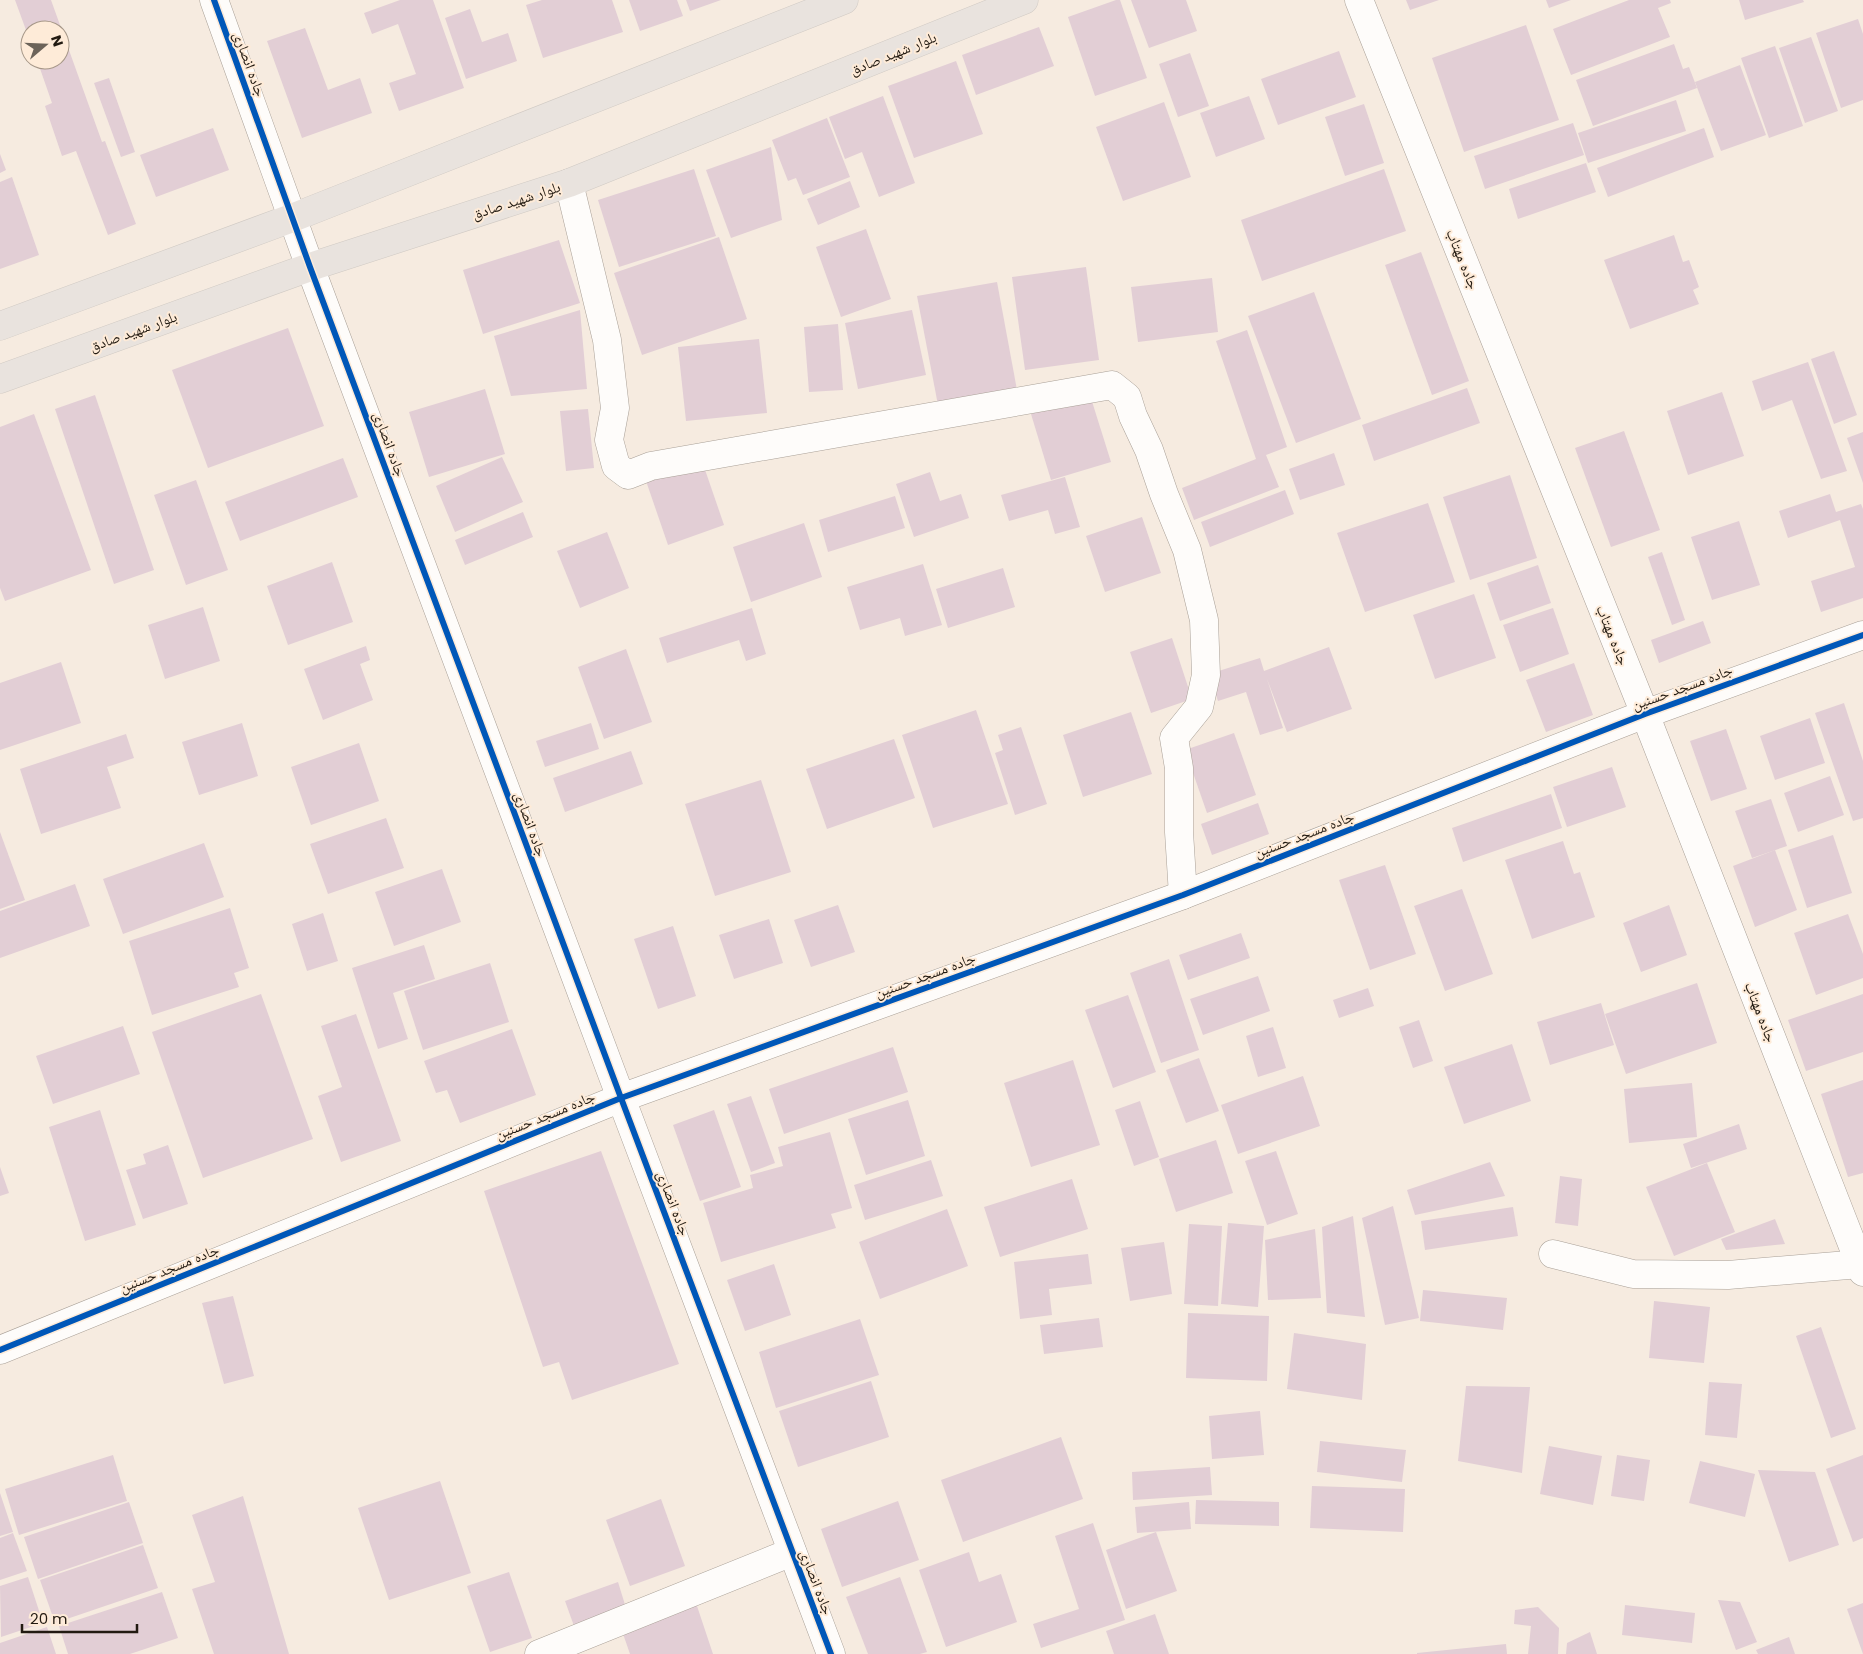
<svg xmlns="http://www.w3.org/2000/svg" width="1863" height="1654" font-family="Poppins,'Noto Naskh Arabic',sans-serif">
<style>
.building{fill:#e2ced5}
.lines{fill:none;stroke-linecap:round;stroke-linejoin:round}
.minor-casing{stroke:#a9a097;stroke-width:29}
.major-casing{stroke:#d0cac4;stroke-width:29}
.minor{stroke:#fefcfa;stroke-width:28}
.major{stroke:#e9e3de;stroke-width:28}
.cycleway-casing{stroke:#feebd8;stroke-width:9}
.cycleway{stroke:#0057b8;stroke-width:6}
.labels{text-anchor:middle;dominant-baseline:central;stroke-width:4;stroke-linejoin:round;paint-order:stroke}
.street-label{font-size:15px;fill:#221a11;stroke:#feebd8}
</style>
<rect width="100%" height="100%" fill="#f6ebe0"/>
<g class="building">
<polygon points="15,0 51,0 102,142 105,141 136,224 108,235 76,151 62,156 45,106 52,103 37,60 60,60 60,30 30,30 30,41"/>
<polygon points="400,0 433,0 464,88 399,111 389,83 416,74 398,24 372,34 364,13"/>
<polygon points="542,0 612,0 623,32 543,58 526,5"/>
<polygon points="629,0 677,0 683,16 640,31"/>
<polygon points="686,0 721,0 690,11"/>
<polygon points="1116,0 1120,0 1147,78 1095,96 1068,17"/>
<polygon points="1131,0 1186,0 1197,31 1149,48"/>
<polygon points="1406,0 1439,0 1410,10"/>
<polygon points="1546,0 1571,0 1549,8"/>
<polygon points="1629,0 1670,0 1671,3 1658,8 1670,37 1571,75 1553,29"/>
<polygon points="1739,0 1803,0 1804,2 1745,20"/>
<polygon points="470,9 482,42 508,33 517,61 466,79 445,18"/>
<polygon points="1858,19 1863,34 1863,100 1841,108 1816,33"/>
<polygon points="1526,25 1559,120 1464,152 1432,58"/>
<polygon points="1039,27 1054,66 976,95 962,55"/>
<polygon points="305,28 328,90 360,78 372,113 302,138 267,41"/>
<polygon points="1811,37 1838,111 1805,123 1779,48"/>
<polygon points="1674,44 1683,69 1689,67 1697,88 1593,126 1576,80"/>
<polygon points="1775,46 1803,126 1769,138 1741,58"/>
<polygon points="1339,51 1356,97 1278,125 1261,79"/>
<polygon points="1190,53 1209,106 1178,117 1159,64"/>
<polygon points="956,61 983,134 914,158 888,86"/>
<polygon points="1740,65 1766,135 1721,151 1695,82"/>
<polygon points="109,78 135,152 121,157 94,83"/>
<polygon points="883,96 915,183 879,197 862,152 845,159 829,117"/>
<polygon points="1249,96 1265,139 1216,157 1200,113"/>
<polygon points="1676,100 1686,131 1588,163 1578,133"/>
<polygon points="1164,102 1191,177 1123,201 1096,127"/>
<polygon points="1364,104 1384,163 1345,176 1325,117"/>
<polygon points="827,118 850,177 803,195 796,178 788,181 772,140"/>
<polygon points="1573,123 1584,155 1485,189 1474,156"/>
<polygon points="213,128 229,170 156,197 140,155"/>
<polygon points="1704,128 1714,157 1608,197 1597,168"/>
<polygon points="771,147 782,220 731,238 706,170"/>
<polygon points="0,154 6,170 0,173"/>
<polygon points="1586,163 1596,192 1518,219 1509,189"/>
<polygon points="694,169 716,236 619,267 598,200"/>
<polygon points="1384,169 1406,231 1262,281 1241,220"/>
<polygon points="12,177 39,255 0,269 0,182"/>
<polygon points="850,181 860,207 818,225 807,199"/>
<polygon points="866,229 891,299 841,317 816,247"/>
<polygon points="1674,235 1683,262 1689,260 1699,287 1693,290 1699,304 1630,329 1604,260"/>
<polygon points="719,237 747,319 642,355 614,273"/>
<polygon points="559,240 580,303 483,334 463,270"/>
<polygon points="1421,252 1469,381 1432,395 1385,265"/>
<polygon points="1086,267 1099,360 1025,370 1012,277"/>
<polygon points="1212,278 1218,332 1138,342 1131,287"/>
<polygon points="997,282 1017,390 938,405 917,296"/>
<polygon points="1314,292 1361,419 1296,443 1248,316"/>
<polygon points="580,310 587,389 511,396 494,336"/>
<polygon points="912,310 926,375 858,389 845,323"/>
<polygon points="838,324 843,390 809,392 804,327"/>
<polygon points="288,328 324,426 208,468 172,370"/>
<polygon points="1247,330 1287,447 1266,455 1279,487 1194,520 1182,488 1256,459 1216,341"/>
<polygon points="759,339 767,413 686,421 678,347"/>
<polygon points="1834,351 1857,415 1834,424 1811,359"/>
<polygon points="1808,362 1847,471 1821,479 1792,400 1762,411 1752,381"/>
<polygon points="1467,388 1480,423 1374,461 1362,425"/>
<polygon points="485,389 505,454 429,477 409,412"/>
<polygon points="1722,392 1744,456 1688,475 1667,411"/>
<polygon points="95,395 154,570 114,584 55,409"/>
<polygon points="1090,395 1111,462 1051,480 1031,414"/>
<polygon points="588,409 594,468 566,471 560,411"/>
<polygon points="34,414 91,570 5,601 0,588 0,427"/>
<polygon points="1624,431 1660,530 1611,547 1575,448"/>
<polygon points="1863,432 1863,483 1847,438"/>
<polygon points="1334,453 1345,485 1300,500 1289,469"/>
<polygon points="502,457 523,502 455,532 436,486"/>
<polygon points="343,458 358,497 240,541 225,502"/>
<polygon points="702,461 724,525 668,545 646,481"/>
<polygon points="930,472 940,501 961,494 969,518 914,537 896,484"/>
<polygon points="1510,475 1537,558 1470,580 1443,497"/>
<polygon points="1065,477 1080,527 1055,534 1048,510 1009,521 1001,495"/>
<polygon points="196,480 228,570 186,585 154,495"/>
<polygon points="1285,490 1294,514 1210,547 1201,522"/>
<polygon points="1830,494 1836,512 1861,504 1863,509 1863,598 1821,612 1811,581 1855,567 1840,520 1788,538 1779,511"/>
<polygon points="895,496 905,528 828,552 819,520"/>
<polygon points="1428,503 1455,582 1365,612 1337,533"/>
<polygon points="523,512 533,537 465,565 455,540"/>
<polygon points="1142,517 1161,573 1105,592 1086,536"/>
<polygon points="1739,521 1760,585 1712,600 1691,537"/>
<polygon points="804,523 822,577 751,602 733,547"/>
<polygon points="607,532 629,588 580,608 557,551"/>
<polygon points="1662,552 1685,620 1672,625 1648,557"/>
<polygon points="332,562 353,622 288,645 267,586"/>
<polygon points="923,564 942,625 905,636 900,618 860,630 847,587"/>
<polygon points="1538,565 1551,603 1500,621 1487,583"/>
<polygon points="1003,568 1015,607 948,628 936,589"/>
<polygon points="1474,594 1496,658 1435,679 1413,615"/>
<polygon points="203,607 220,661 165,679 148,625"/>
<polygon points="752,608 766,654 746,661 739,640 667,663 659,638"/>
<polygon points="1553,608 1569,654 1520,672 1503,625"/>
<polygon points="1703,621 1711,643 1659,663 1651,640"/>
<polygon points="1172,638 1192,699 1151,713 1130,652"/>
<polygon points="366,646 370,660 360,664 373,700 323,720 304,669"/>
<polygon points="1329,647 1352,709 1287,732 1267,679 1283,728 1260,735 1246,692 1218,701 1209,674 1260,658 1264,671"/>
<polygon points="626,649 652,722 604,739 578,667"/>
<polygon points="61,662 81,723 0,750 0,683"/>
<polygon points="1574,663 1593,715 1546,732 1526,680"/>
<polygon points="1844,703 1863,761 1863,818 1853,821 1815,713"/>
<polygon points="976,710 1008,804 933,828 902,735"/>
<polygon points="1131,712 1152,774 1083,797 1063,735"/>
<polygon points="1810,718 1825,763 1775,780 1760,736"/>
<polygon points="242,723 258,776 199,795 182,742"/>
<polygon points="591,723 599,749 545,767 536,741"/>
<polygon points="1021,727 1047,804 1015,815 995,753 1003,750 998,735"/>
<polygon points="1726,729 1747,789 1711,801 1690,741"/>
<polygon points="1234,733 1256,795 1207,813 1185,750"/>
<polygon points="126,734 134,758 107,767 121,808 41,834 20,769"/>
<polygon points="894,739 915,798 827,829 806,769"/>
<polygon points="359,743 379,801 311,825 291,767"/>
<polygon points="631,751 643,784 565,812 553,778"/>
<polygon points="1612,767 1626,807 1567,827 1553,787"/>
<polygon points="1830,776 1844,815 1798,832 1784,793"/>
<polygon points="761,780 791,872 715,896 685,804"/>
<polygon points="1551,794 1562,828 1463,862 1452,828"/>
<polygon points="1771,799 1787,846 1752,858 1735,811"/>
<polygon points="1258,803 1269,834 1212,855 1201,824"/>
<polygon points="386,818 404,868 328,894 310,844"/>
<polygon points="0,832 25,900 0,909"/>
<polygon points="1833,835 1852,893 1807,908 1788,850"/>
<polygon points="1563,841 1574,874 1580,872 1595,917 1532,939 1505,860"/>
<polygon points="204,843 224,897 123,934 103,879"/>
<polygon points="1775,850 1797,910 1755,927 1733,866"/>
<polygon points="1385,865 1416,954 1370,970 1339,880"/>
<polygon points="442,869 461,922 394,946 375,892"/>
<polygon points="75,884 90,926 0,958 0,911"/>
<polygon points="1462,889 1493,974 1445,991 1414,906"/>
<polygon points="838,905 855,952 811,967 794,920"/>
<polygon points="1669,905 1687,955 1641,972 1623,923"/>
<polygon points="230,908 249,968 234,973 239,987 152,1015 129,941"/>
<polygon points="323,913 338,961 307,971 292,924"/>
<polygon points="1848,914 1863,954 1863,978 1816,995 1794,933"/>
<polygon points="769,919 783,963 734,979 719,935"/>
<polygon points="673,926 696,996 658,1009 634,939"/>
<polygon points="1241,933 1250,958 1188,980 1179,955"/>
<polygon points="424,945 435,979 393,993 408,1039 378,1049 352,968"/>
<polygon points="1169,959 1199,1050 1161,1063 1130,973"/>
<polygon points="490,963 509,1022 423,1050 404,991"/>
<polygon points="1258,976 1270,1011 1203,1035 1190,999"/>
<polygon points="1697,983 1717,1043 1626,1074 1605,1014"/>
<polygon points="1368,988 1374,1006 1339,1018 1333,1000"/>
<polygon points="261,994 313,1139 203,1178 152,1032"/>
<polygon points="1863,994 1863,1052 1806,1071 1788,1020"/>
<polygon points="1128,995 1156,1072 1113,1088 1085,1010"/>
<polygon points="1601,1003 1614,1045 1550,1065 1537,1022"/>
<polygon points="356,1014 401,1141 341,1162 318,1096 342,1087 321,1026"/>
<polygon points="1419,1020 1433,1061 1413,1068 1399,1027"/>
<polygon points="123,1026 140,1074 53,1104 36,1056"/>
<polygon points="1273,1027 1286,1068 1258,1077 1246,1036"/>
<polygon points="512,1029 536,1095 460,1123 447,1090 436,1093 424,1061"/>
<polygon points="1512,1044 1531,1101 1464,1124 1444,1067"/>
<polygon points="893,1047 908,1092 784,1134 769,1089"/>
<polygon points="1199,1058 1219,1111 1186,1123 1166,1070"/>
<polygon points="1073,1060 1100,1145 1031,1167 1004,1083"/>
<polygon points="1303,1076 1320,1126 1238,1154 1221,1105"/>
<polygon points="1863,1080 1863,1173 1848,1177 1821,1094"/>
<polygon points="1692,1083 1697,1137 1629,1143 1624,1089"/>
<polygon points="751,1096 775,1163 751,1172 727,1104"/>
<polygon points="908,1100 925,1156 866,1175 848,1119"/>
<polygon points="1140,1101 1159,1157 1134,1166 1115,1110"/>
<polygon points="100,1110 136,1225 85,1241 49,1127"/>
<polygon points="714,1110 741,1187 700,1201 673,1125"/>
<polygon points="1739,1124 1747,1149 1691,1168 1683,1144"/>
<polygon points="830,1132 852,1208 831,1214 836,1228 721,1262 703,1203 753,1188 750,1175 783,1166 778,1147"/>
<polygon points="1216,1140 1233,1193 1176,1212 1159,1159"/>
<polygon points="168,1145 188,1204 143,1219 126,1170 146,1164 143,1154"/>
<polygon points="601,1151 679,1364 572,1400 559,1362 543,1367 484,1191"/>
<polygon points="1276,1151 1298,1214 1267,1225 1245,1161"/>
<polygon points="931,1160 943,1196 865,1220 854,1185"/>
<polygon points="1490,1162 1505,1196 1415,1215 1407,1190"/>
<polygon points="1707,1163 1735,1232 1674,1256 1646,1187"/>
<polygon points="0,1167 9,1193 0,1196"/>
<polygon points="1560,1176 1582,1179 1578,1226 1555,1223"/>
<polygon points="1072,1179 1088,1229 1000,1257 984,1207"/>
<polygon points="1393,1206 1419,1318 1385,1325 1362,1218"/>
<polygon points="1513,1207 1518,1236 1425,1250 1421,1221"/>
<polygon points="947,1209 968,1266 880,1299 859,1242"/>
<polygon points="1353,1216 1365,1317 1327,1313 1322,1227"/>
<polygon points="1775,1219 1785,1244 1726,1250 1721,1239"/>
<polygon points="1228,1223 1264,1226 1258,1307 1221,1304"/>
<polygon points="1189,1224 1222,1226 1218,1306 1184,1304"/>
<polygon points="1315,1229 1321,1298 1268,1300 1265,1240"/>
<polygon points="1164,1242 1172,1294 1130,1301 1121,1248"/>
<polygon points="1088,1254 1092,1284 1049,1289 1052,1315 1020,1319 1014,1262"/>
<polygon points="774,1264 791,1315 745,1331 727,1280"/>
<polygon points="1423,1290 1507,1298 1503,1330 1420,1321"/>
<polygon points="233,1296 254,1376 224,1384 202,1303"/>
<polygon points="1654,1301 1710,1307 1704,1363 1649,1358"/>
<polygon points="1188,1313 1269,1316 1267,1381 1186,1378"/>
<polygon points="1099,1318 1103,1347 1044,1354 1040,1325"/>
<polygon points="860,1319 879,1375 776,1408 759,1352"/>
<polygon points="1821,1327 1856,1429 1831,1438 1796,1336"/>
<polygon points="1294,1333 1366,1344 1362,1400 1287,1389"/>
<polygon points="871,1381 889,1437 798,1467 779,1411"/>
<polygon points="1709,1382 1742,1384 1737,1438 1705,1435"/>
<polygon points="1466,1386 1530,1387 1522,1473 1458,1461"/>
<polygon points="1260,1411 1264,1455 1212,1459 1209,1416"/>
<polygon points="1061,1437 1083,1499 963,1542 941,1480"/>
<polygon points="1320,1441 1406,1450 1402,1482 1317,1472"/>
<polygon points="1549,1446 1602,1456 1593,1505 1540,1494"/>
<polygon points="113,1455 127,1501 19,1535 5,1489"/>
<polygon points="1617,1455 1650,1460 1644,1501 1611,1496"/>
<polygon points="1863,1455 1863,1538 1853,1542 1826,1469"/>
<polygon points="1700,1461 1755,1474 1745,1517 1689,1503"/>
<polygon points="1210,1467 1212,1495 1133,1500 1132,1472"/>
<polygon points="1758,1470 1815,1472 1839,1545 1789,1562"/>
<polygon points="440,1481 471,1573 389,1600 358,1508"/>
<polygon points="1312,1486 1405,1489 1403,1532 1310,1528"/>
<polygon points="0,1493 13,1532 0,1536"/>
<polygon points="243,1496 289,1654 214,1654 192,1589 215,1582 192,1515"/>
<polygon points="661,1499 685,1566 630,1586 606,1520"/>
<polygon points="1196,1500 1279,1502 1279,1526 1195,1524"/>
<polygon points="898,1501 919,1560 842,1587 821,1529"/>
<polygon points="129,1502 143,1543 38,1579 24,1537"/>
<polygon points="1189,1502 1191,1529 1137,1533 1135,1507"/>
<polygon points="1093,1523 1125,1620 1041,1648 1033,1624 1079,1609 1055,1536"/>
<polygon points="1156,1532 1177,1591 1126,1609 1106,1550"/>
<polygon points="13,1533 27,1571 0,1580 0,1538"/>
<polygon points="143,1545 158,1588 55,1623 40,1580"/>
<polygon points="969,1552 979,1582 1001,1574 1017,1622 946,1647 919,1570"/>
<polygon points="509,1572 532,1638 490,1652 467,1586"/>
<polygon points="28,1577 43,1623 1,1637 0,1586"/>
<polygon points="900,1577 927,1652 920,1654 868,1654 846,1597"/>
<polygon points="618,1582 626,1608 574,1626 565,1601"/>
<polygon points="162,1592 178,1638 130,1654 68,1654 59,1626"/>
<polygon points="1718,1600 1740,1602 1757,1642 1736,1650"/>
<polygon points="696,1603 713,1654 630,1654 621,1628"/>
<polygon points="1863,1603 1863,1654 1847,1609"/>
<polygon points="1625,1605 1695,1613 1692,1643 1622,1635"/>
<polygon points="1538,1607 1559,1628 1558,1654 1528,1654 1531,1626 1514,1624 1515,1610"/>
<polygon points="1155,1614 1169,1654 1114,1654 1106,1631"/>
<polygon points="47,1627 56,1654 0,1654 0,1643"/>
<polygon points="1590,1632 1597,1654 1566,1654 1567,1643"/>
<polygon points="1789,1637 1795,1654 1758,1654 1756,1650"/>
<polygon points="1506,1644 1507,1654 1417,1654 1417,1653"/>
</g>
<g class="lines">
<defs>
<g id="minor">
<polyline points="214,0 310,267 621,1098 831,1654"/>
<polyline points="1359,0 1645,714 1863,1272"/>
<polyline points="569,183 607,340 615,408 609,440 616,466 628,475 651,466 1112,385 1127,397 1133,416 1149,450 1164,494 1187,550 1204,620 1206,675 1199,707 1174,738 1179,768 1179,832 1183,895"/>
<polyline points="1553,1254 1633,1274 1728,1275 1860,1264"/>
<polyline points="0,1350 621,1098 1183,895 1645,714 1863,635"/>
<polyline points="539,1654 792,1552"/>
</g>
<g id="major">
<polyline points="0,326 292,218 844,0"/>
<polyline points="0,379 310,267 569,183 1024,0"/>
</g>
</defs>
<use href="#minor" class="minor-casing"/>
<use href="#major" class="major-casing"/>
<use href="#minor" class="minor"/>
<use href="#major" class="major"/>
<defs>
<g id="cycleway">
<polyline points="214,0 310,267 621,1098 831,1654"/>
<polyline points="0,1350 621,1098 1183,895 1645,714 1863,635"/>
</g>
</defs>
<use href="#cycleway" class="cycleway-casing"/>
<use href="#cycleway" class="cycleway"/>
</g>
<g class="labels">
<g class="street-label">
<text transform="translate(893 53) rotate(-22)">بلوار شهید صادق</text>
<text transform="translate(250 64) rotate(70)">جاده انصاری</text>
<text transform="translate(516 200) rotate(-18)">بلوار شهید صادق</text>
<text transform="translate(1463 259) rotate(68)">جاده مهتاب</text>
<text transform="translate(133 331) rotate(-20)">بلوار شهید صادق</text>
<text transform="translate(390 444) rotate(70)">جاده انصاری</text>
<text transform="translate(1613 635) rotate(68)">جاده مهتاب</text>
<text transform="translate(1682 687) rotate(-20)">جاده مسجد حسنین</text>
<text transform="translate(531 824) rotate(70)">جاده انصاری</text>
<text transform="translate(1304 834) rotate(-21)">جاده مسجد حسنین</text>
<text transform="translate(925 975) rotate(-20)">جاده مسجد حسنین</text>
<text transform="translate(1761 1012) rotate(69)">جاده مهتاب</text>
<text transform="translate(545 1115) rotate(-22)">جاده مسجد حسنین</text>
<text transform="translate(674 1203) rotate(69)">جاده انصاری</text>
<text transform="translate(169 1268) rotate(-22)">جاده مسجد حسنین</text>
<text transform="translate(817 1582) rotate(69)">جاده انصاری</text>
</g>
</g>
<g transform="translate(45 45) rotate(71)"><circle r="24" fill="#feebd8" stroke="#a69788"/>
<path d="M0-4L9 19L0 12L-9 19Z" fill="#6c6359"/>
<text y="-8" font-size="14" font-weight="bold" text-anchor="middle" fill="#221a11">N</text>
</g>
<path d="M22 1624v8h115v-8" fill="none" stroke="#221a11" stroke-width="2.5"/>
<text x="30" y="1624" font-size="15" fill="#221a11" stroke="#feebd8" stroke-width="4" paint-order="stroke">20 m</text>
</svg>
